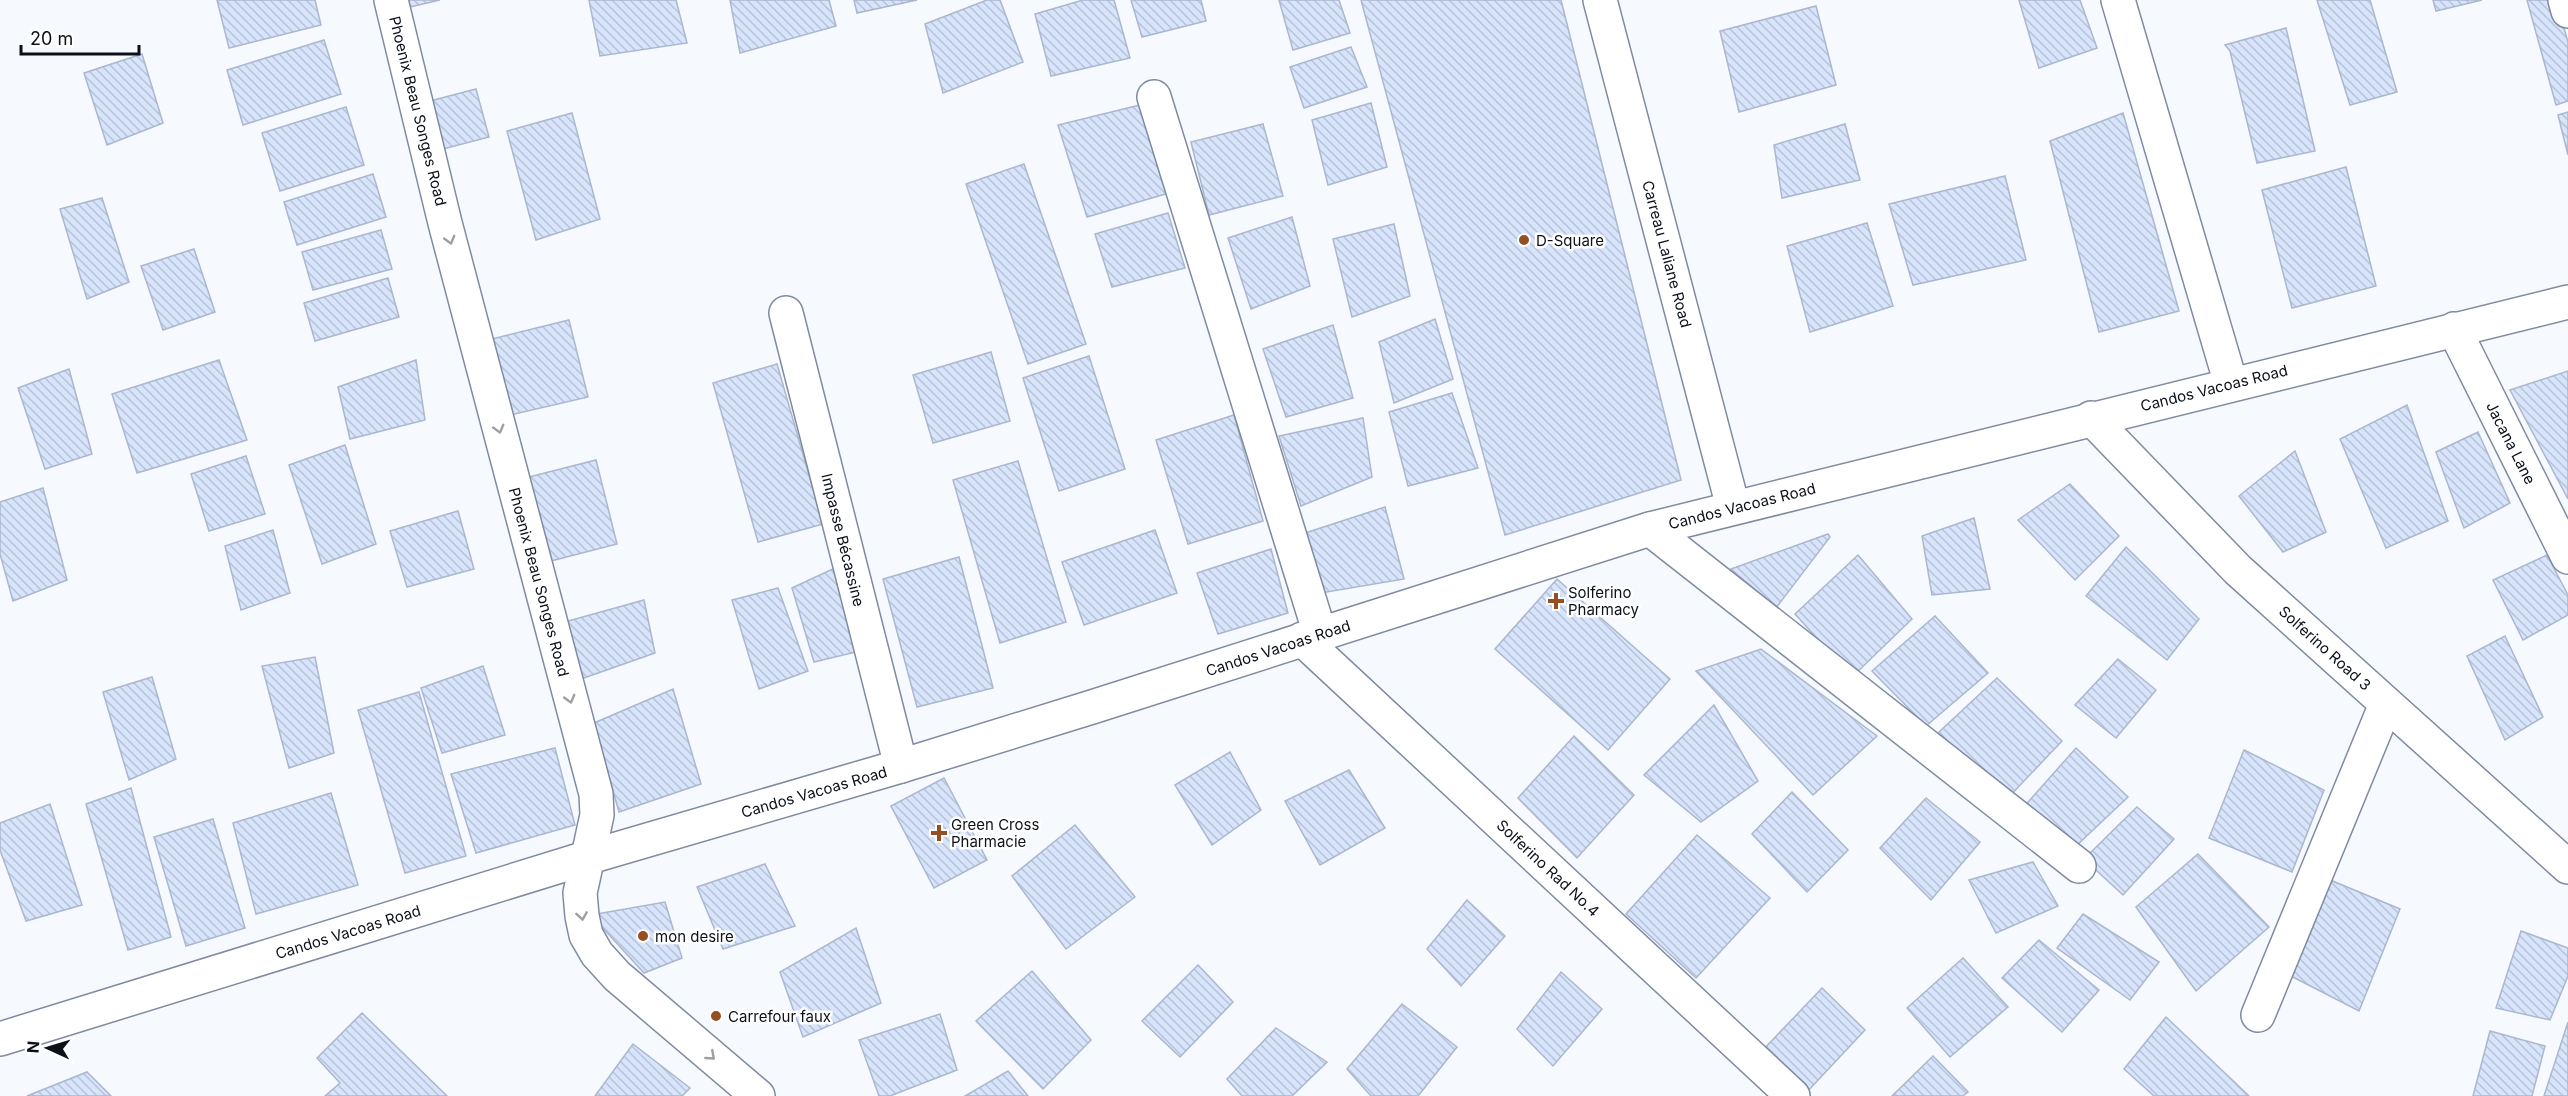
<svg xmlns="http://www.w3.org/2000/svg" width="2568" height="1096" font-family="Inter,sans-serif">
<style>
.building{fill:url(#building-back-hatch);stroke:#abb7ce;stroke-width:1.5}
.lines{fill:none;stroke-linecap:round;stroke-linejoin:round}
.minor-casing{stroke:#7f8ba1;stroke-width:36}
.major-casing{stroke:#7f8ba1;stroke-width:36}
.minor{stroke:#fff;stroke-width:33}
.major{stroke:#fff;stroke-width:33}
.oneway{stroke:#9e9fa3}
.poi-dot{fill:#945023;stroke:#fff;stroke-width:2}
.labels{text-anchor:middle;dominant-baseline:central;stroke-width:5;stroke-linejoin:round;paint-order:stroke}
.street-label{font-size:15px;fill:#0c1018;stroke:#fff}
.poi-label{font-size:15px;fill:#0c1018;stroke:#fff;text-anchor:start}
</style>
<defs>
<pattern id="building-back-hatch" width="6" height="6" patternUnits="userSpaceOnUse" patternTransform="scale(1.5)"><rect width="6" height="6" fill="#d7e4fc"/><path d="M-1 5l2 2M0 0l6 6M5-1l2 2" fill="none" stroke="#b7c3d7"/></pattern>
</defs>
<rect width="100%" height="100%" fill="#f6f9fe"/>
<g class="building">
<polygon points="217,0 315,0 321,25 229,48"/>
<polygon points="399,0 440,0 401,9"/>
<polygon points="589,0 676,0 687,43 600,56"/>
<polygon points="730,0 829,0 836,26 740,53"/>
<polygon points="854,0 917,0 857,13"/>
<polygon points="987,0 1000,0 1023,62 943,93 925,24"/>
<polygon points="1083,0 1114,0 1130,58 1051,76 1035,14"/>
<polygon points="1131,0 1201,0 1206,21 1142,37"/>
<polygon points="1279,0 1339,0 1350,33 1293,50"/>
<polygon points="1361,0 1561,0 1681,480 1505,535"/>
<polygon points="2019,0 2080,0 2097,48 2039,68"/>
<polygon points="2317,0 2370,0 2397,92 2350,105"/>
<polygon points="2433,0 2482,0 2436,11"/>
<polygon points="2527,0 2556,0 2568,42 2568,101 2556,105"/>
<polygon points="1816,6 1836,85 1739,112 1720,31"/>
<polygon points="2286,28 2315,151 2257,163 2230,51 2225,45"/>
<polygon points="324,40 341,94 243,125 227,70"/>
<polygon points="1351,47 1367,87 1304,108 1290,67"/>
<polygon points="142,54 163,123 107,145 84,73"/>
<polygon points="476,89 489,137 439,150 426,102"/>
<polygon points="1371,103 1387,167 1328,185 1312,120"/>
<polygon points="1140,105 1169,193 1087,217 1058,125"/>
<polygon points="346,107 364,165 280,191 262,133"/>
<polygon points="2568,112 2568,155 2558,115"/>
<polygon points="572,113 600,219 536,240 507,131"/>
<polygon points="2123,113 2179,311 2099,332 2050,141"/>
<polygon points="1263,124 1283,196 1209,215 1191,142"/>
<polygon points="1845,124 1860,180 1782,198 1774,145"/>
<polygon points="1024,164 1086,344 1028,364 966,184"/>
<polygon points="2346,167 2376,286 2292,308 2262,190"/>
<polygon points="373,174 386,217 297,245 284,202"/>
<polygon points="2005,176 2026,260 1913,285 1889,204"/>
<polygon points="102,198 129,282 87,299 60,209"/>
<polygon points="1168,213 1185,268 1112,287 1095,234"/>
<polygon points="1292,217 1310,286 1251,309 1228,238"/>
<polygon points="1867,223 1893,306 1810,332 1787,246"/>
<polygon points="1394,224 1410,296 1352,317 1333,239"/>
<polygon points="381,230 392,269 313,290 302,252"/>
<polygon points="194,249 215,312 163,330 141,266"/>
<polygon points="388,278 399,317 315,341 304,303"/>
<polygon points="1435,319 1453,379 1394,403 1379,342"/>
<polygon points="569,320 588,397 506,416 488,340"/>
<polygon points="1333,325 1353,398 1286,417 1263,349"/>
<polygon points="991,352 1010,421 933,443 913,375"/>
<polygon points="1089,356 1125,469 1059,491 1023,378"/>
<polygon points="219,360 247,440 137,473 112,394"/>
<polygon points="416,360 425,420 350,439 338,387"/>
<polygon points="777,364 823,524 758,542 713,383"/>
<polygon points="69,369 92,454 45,469 18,388"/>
<polygon points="2568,371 2568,499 2510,390"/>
<polygon points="1452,393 1478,468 1408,486 1389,412"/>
<polygon points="2407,405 2448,521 2386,548 2340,439"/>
<polygon points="1234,415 1263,521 1188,544 1156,440"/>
<polygon points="1363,418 1372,477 1301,506 1279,436"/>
<polygon points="2478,432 2510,503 2464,528 2436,452"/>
<polygon points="345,445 376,544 322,564 289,465"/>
<polygon points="2295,451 2326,532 2283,552 2239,496"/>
<polygon points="246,456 265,514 209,531 191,474"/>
<polygon points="596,460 617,544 543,563 521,479"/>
<polygon points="1018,461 1066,622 1000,643 953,480"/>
<polygon points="2070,484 2119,536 2075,580 2018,520"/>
<polygon points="43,488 67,580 13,601 0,554 0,502"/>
<polygon points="1385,507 1404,579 1321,593 1302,534"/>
<polygon points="458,511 474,569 407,587 390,531"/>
<polygon points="1974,518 1990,589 1932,595 1922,536"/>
<polygon points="273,530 290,593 241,610 225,546"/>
<polygon points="1155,530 1177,593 1084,625 1062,562"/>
<polygon points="1828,534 1830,537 1776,608 1731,569"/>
<polygon points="2126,547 2199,619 2167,660 2086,596"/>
<polygon points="1271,549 1288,613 1218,634 1197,573"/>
<polygon points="1858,555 1912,619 1852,677 1795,614"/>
<polygon points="2547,555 2568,595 2568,615 2523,640 2493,580"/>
<polygon points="959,557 993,688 917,707 883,579"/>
<polygon points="839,566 860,651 814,662 792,588"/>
<polygon points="1557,579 1670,679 1608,750 1495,649"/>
<polygon points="778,588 808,671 759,689 732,600"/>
<polygon points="644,600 655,653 581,679 561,623"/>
<polygon points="1935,616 1988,673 1926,726 1872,671"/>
<polygon points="2505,636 2543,717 2505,740 2467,656"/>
<polygon points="1761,649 1877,736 1813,795 1696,671"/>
<polygon points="315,657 334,753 289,768 262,666"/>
<polygon points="2118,659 2156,690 2116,738 2075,705"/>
<polygon points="483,666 505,735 442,753 421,688"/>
<polygon points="152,677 176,759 129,780 103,692"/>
<polygon points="1997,678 2062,741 2005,801 1939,732"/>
<polygon points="673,689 701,784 619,812 594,723"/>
<polygon points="419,692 466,856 405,873 358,710"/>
<polygon points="1714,705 1758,781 1701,822 1644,775"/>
<polygon points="1574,736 1634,795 1577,858 1518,798"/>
<polygon points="555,748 575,825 476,853 451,774"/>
<polygon points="2076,748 2128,797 2076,846 2021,810"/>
<polygon points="2244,750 2324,790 2292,872 2209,838"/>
<polygon points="1230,752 1261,810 1212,845 1175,785"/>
<polygon points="1349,770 1385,828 1320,865 1285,801"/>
<polygon points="944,778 987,860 934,888 891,806"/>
<polygon points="131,788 171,937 128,950 86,804"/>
<polygon points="1792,792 1848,850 1807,892 1752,834"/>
<polygon points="331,793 358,885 256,914 233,823"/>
<polygon points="1926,798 1980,842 1931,900 1880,848"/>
<polygon points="50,804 82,905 26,921 0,850 0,823"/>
<polygon points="2137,807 2174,839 2123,895 2084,859"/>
<polygon points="213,819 245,928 186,946 154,837"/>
<polygon points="1075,825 1135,897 1066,949 1012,876"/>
<polygon points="1697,835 1770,898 1696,978 1626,914"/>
<polygon points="2198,854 2269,927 2196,991 2136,907"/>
<polygon points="2033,862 2058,906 1996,933 1969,880"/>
<polygon points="765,864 795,926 723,949 697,887"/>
<polygon points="2323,877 2400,909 2359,1011 2291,976"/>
<polygon points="1467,900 1505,936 1461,986 1427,949"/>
<polygon points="665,902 682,958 644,973 591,915"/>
<polygon points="2083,914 2159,962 2130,1000 2057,948"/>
<polygon points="856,928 881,1003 803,1037 780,972"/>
<polygon points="2521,931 2568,948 2568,976 2550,1020 2496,1008"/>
<polygon points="2039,940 2099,990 2062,1032 2002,978"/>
<polygon points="1963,958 2008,1007 1950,1057 1907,1008"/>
<polygon points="1198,965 1233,1002 1180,1057 1142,1021"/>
<polygon points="1032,971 1091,1040 1043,1089 976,1021"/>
<polygon points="1561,972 1602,1009 1553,1066 1517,1029"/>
<polygon points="1822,988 1865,1030 1806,1093 1762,1051"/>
<polygon points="1402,1004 1457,1047 1418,1096 1371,1096 1347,1069"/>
<polygon points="362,1013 447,1096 325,1096 340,1083 317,1058"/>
<polygon points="940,1014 957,1070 890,1096 879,1096 859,1040"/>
<polygon points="2166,1017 2249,1096 2154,1096 2124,1069"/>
<polygon points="2568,1022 2568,1096 2544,1096"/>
<polygon points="1276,1028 1327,1062 1292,1096 1242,1096 1227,1079"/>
<polygon points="2490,1031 2545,1046 2532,1096 2473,1096"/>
<polygon points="633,1044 690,1088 682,1096 595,1096"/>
<polygon points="1933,1056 1968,1092 1963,1096 1892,1096"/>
<polygon points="1008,1071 1028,1096 965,1096"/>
<polygon points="87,1072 111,1096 27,1096"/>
</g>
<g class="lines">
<defs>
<g id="minor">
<polyline points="1600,0 1733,507"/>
<polyline points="2118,0 2231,384"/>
<polyline points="2565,0 2568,11"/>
<polyline points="1154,97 1320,634"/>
<polyline points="786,313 901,766"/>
<polyline points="2454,329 2568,557"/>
<polyline points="2091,418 2238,570 2568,867"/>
<polyline points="1650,529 2079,866"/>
<polyline points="1302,639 1793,1096"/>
<polyline points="2258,1015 2386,704"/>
</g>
<g id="major">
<polyline points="391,0 445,223 596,794 597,815 580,893 582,916 586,935 597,954 617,976 758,1096"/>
<polyline points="0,1039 586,858 901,766 1092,707 1650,529 2568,302"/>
</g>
</defs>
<use href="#minor" class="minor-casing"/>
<use href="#major" class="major-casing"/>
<use href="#minor" class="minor"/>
<use href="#major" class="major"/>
</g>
<defs><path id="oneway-chevron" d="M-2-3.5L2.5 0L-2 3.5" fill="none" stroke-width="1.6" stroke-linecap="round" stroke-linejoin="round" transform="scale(1.5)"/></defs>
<g class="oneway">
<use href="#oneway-chevron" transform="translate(450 240) rotate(75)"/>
<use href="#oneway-chevron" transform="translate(499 429) rotate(75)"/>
<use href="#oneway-chevron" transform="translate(570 699) rotate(75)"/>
<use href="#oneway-chevron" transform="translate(582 916) rotate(81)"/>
<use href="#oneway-chevron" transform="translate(711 1056) rotate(41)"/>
</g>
<g class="poi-dot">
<circle cx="1524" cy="240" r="6"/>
<path d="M1553 592h6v6h6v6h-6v6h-6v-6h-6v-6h6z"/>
<path d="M936 824h6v6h6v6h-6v6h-6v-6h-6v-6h6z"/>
<circle cx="643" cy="936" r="6"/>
<circle cx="716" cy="1016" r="6"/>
</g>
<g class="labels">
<g class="street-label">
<text transform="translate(418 111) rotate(76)">Phoenix Beau Songes Road</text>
<text transform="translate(1667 254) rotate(75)">Carreau Laliane Road</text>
<text transform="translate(2214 388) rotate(-14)">Candos Vacoas Road</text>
<text transform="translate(2511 443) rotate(63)">Jacana Lane</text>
<text transform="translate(1742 506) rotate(-14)">Candos Vacoas Road</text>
<text transform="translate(843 540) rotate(76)">Impasse Bécassine</text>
<text transform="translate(539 582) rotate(75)">Phoenix Beau Songes Road</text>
<text transform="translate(1278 648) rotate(-18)">Candos Vacoas Road</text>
<text transform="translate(2325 648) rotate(42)">Solferino Road 3</text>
<text transform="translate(814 792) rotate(-16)">Candos Vacoas Road</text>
<text transform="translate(1548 868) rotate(43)">Solferino Rad No.4</text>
<text transform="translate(348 932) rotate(-17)">Candos Vacoas Road</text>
</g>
<g class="poi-label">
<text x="1536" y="240">D-Square</text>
<text x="1568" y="592">Solferino<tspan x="1568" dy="17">Pharmacy</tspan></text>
<text x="951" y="824">Green Cross<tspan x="951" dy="17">Pharmacie</tspan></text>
<text x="655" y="936">mon desire</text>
<text x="728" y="1016">Carrefour faux</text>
</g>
</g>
<g transform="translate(48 1048) rotate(274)" stroke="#ffffff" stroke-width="4.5" paint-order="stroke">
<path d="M0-4.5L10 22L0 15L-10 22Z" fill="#0c1018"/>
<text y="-9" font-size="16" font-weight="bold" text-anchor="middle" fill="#0c1018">N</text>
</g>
<path d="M21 45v9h118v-9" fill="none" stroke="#0c1018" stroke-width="3"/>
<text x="30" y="45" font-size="18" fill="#0c1018" stroke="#ffffff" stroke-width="4.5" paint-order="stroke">20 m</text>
</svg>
